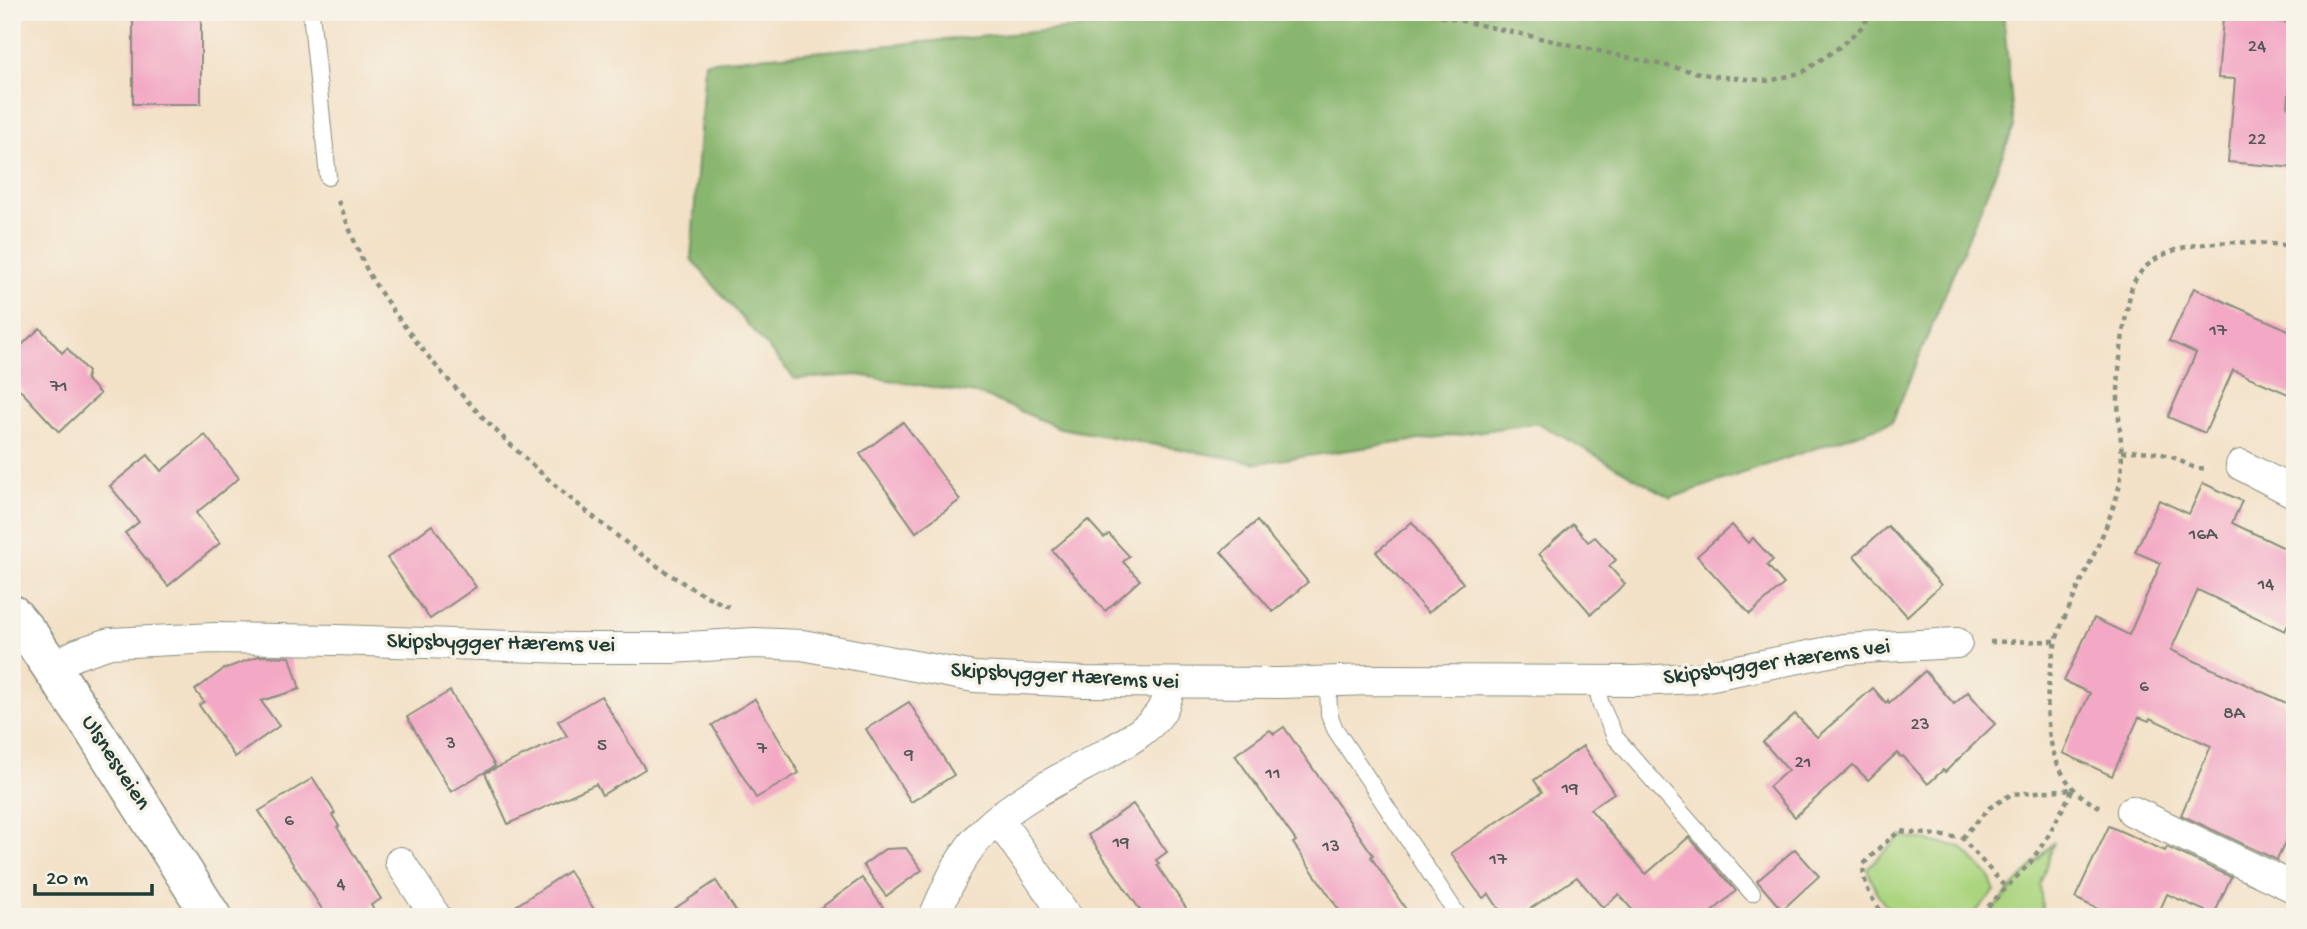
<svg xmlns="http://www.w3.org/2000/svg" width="2307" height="929" font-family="'Gochi Hand',sans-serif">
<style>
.green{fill:#acd580;stroke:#66895a;stroke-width:2}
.forest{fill:#89b66e;stroke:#547a51;stroke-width:2}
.building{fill:#f3a9c5}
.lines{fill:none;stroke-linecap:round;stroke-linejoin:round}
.lane-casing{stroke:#898f7e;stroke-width:18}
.street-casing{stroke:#898f7e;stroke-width:32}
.secondary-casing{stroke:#898f7e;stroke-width:41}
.path{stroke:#898f7e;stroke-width:4.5;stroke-dasharray:5 5;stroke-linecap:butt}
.lane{stroke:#fff;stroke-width:16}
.street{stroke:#fff;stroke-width:30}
.secondary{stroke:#fff;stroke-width:38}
.labels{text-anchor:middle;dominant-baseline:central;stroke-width:7;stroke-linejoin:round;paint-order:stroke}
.number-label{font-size:19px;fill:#545858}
.street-label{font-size:23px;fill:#1f3d34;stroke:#f7f3e8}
</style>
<rect width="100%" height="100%" fill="#f7f3e8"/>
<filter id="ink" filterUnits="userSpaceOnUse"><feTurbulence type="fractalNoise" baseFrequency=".0143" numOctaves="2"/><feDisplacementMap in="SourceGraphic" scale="14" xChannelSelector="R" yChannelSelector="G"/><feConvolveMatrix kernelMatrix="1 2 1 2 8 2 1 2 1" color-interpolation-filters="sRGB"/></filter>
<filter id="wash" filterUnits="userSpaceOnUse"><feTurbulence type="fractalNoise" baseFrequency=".00686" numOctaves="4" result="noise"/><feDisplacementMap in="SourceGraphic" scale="28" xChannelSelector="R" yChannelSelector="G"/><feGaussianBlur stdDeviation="1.57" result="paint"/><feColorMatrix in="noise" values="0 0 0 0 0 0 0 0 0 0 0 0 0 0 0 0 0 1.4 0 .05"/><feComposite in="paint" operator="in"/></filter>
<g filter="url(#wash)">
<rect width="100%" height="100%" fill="#f3e1c7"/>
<g class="green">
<path d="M1901 836 1961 847 1989 876 1995 891 1971 917H1898C1880 905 1874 887 1867 868Z"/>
<polygon points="2054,842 2040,884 2043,917 1986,917"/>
</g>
<polygon class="forest" points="1251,12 2003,12 2014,127 1892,422 1671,498 1538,423 1258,463 1060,428 982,395 858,375 795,379 691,259 705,62"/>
<g id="blocks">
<g class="building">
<rect x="133" y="12" width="68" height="92"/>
<polygon points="2223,18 2294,23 2288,107 2295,107 2295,168 2228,162 2235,79 2218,78"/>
<polygon points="2194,288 2295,333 2295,397 2233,370 2205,433 2168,417 2196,353 2169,341"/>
<polygon points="40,328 62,353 67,348 88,372 86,379 100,394 59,432 12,381 12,354"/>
<polygon points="903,422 960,500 916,532 860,454"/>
<polygon points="205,435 239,478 196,513 220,543 168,586 125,533 139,522 110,486 148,455 161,471"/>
<polygon points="2203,483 2242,501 2232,523 2295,553 2295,610 2285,631 2198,590 2171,650 2295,707 2295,822 2277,860 2181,815 2211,746 2150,718 2149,721 2139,717 2112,776 2063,753 2090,693 2064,681 2094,618 2129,635 2161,563 2135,552 2159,500 2189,514"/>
<polygon points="1088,520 1104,538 1109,534 1129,556 1123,562 1140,580 1105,611 1052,550"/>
<polygon points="1257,521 1308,582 1273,612 1221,552"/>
<polygon points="1412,522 1463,583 1428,613 1376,552"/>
<polygon points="1573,524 1588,542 1595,537 1616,560 1609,566 1625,584 1591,614 1539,554"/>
<polygon points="432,525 476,587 430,619 387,558"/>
<polygon points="1732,525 1748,543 1753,538 1773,560 1767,565 1784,584 1750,614 1697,556"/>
<polygon points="1888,526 1941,585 1907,616 1854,556"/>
<polygon points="259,656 290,657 300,689 261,701 279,726 235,757 199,705 204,702 195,690 224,669"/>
<polygon points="1925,671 1954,704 1968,692 1995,724 1945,772 1943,770 1928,784 1903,756 1901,757 1897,753 1868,780 1853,765 1795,817 1769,787 1788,770 1763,742 1795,714 1817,737 1873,688 1886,703 1888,700 1889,703"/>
<polygon points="450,691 495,766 451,792 407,717"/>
<polygon points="601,696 645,769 602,795 596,784 508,824 485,773 567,736 558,721"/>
<polygon points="755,699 799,773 756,798 712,725"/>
<polygon points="909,702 954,775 911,802 866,729"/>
<polygon points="1284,727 1373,855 1371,857 1411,917 1344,917 1293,843 1296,841 1235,755 1270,730 1274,734"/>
<polygon points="1583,746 1614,793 1590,809 1646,874 1689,837 1736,891 1706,917 1638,917 1619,894 1603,908 1577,877 1518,917 1504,917 1489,894 1483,898 1475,888 1451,853 1542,792 1534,780"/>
<polygon points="313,778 335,813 332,815 339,826 337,827 381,899 371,905 378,917 327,917 259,811"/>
<polygon points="1133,804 1167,852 1156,860 1159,864 1157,865 1192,917 1145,917 1088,835"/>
<polygon points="2109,826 2165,851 2167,847 2231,877 2214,915 2167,894 2157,917 2114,917 2075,898"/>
<polygon points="906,848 922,870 886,896 863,865 885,849"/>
<polygon points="1795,849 1819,876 1782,910 1757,881"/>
<polygon points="569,871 599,917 499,917"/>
<polygon points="862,878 890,917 808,917"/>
<polygon points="716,881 740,917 662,917"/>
</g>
</g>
</g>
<g filter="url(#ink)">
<use href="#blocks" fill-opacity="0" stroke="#898f7e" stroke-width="2"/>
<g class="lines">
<defs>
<g id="lane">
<polyline points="311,12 328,177"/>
<polyline points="1328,681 1329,714 1335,729 1459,917"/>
<polyline points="1595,681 1601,705 1615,737 1752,893"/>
</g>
<g id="street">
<polyline points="2241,465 2295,493"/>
<polyline points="52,667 77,654 110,643 214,638 337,640 569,648 671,648 754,643 802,645 974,677 1085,682 1282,683 1370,680 1636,681 1697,678 1844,649 1957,643"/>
<polyline points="2132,811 2295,888"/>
<polyline points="998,819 1067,917"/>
<polyline points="400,862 436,917"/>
<path d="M934 917C948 885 960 854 986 829 1019 798 1064 777 1104 755 1123 744 1147 731 1160 713 1166 704 1168 694 1171 683"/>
</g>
<polyline id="secondary" points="12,614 31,637 95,732 212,917"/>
</defs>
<use href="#lane" class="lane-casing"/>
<use href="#street" class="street-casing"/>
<use href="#secondary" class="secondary-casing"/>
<g class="path">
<polyline points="1421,12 1713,76 1770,81 1803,72 1838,48 1863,26 1871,12"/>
<path d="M338 201C350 227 360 261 375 284 434 375 516 456 601 523 641 555 682 587 730 607"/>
<path d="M2122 452C2140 450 2155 451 2172 457 2187 463 2191 470 2208 468"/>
<polyline points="1990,642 2056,641"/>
<path d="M2100 807C2038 780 2042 697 2056 641 2060 626 2068 611 2074 597 2091 560 2111 522 2120 483 2125 454 2118 426 2118 397 2118 361 2124 321 2132 286 2157 231 2246 242 2295 246"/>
<polyline points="1962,838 1989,808 2012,794 2073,789 2047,838 2030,863 1978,917"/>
<path d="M1887 917C1872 902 1864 887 1863 865L1880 847 1900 831 1962 838 2007 889"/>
</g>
<use href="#lane" class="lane"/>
<use href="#street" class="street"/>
<use href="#secondary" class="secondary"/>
</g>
</g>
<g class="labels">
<g class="number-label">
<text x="2257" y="47">24</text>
<text x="2257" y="140">22</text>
<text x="2218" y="331">17</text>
<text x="59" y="387">71</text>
<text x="2203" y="535">16A</text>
<text x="2266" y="585">14</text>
<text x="2144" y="687">6</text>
<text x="2234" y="714">8A</text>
<text x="1920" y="725">23</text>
<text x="451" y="744">3</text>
<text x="602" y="746">5</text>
<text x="762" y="749">7</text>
<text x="909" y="755">9</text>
<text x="1803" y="763">21</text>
<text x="1273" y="774">11</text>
<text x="1570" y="789">19</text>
<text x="289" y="821">6</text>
<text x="1121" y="843">19</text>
<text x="1331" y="847">13</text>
<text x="1498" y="860">17</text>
<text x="341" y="885">4</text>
</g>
<g class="street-label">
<text transform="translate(501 644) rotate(1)">Skipsbygger Hærems vei</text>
<text transform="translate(1777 663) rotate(-8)">Skipsbygger Hærems vei</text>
<text transform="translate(1065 677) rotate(3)">Skipsbygger Hærems vei</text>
<text transform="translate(115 763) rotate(57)">Ulsnesveien</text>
</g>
</g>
<rect width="2307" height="929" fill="none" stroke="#f7f3e8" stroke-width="42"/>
<path d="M35 884v10h117v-10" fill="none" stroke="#1f3d34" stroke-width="3.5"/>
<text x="46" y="884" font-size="21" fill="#1f3d34" stroke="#f7f3e8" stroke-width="5" paint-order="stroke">20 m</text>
</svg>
